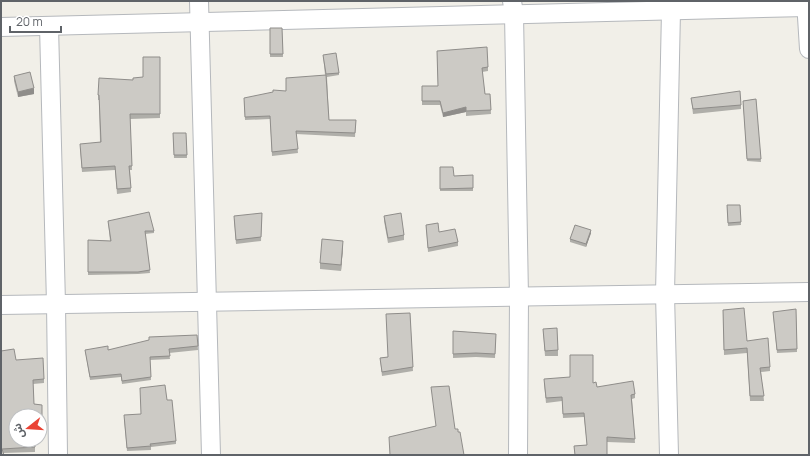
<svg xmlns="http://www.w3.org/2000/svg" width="810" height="456" font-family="Manrope,'Noto Sans Arabic',sans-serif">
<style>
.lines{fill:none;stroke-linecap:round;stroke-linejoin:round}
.minor-casing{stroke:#b5b8bc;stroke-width:20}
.minor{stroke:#fff;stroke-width:18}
.wall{fill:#afaea9}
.shaded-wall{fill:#8f8d8a}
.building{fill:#cccac5;stroke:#8f8d8a}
</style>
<rect width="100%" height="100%" fill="#f1efe8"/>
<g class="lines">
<defs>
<g id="minor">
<polyline points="199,1 211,455"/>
<polyline points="512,1 514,14 519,297 518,455"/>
<polyline points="806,1 809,49"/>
<polyline points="49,26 56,304 58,455"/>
<polyline points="1,27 807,7"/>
<polyline points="1,305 809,292"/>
<polyline points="669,455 665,294 671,11"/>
</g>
</defs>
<use href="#minor" class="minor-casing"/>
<use href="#minor" class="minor"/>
</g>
<g class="wall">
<polygon points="270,28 282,28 283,57 270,57"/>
<polygon points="437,51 488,67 488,71 482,72 485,94 490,94 491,114 466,116 466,112 443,117 440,105 422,105 422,86 438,86"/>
<polygon points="323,55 339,73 339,75 327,77 329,120 356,120 355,137 296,134 298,153 272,156 270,119 245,120 244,101 286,91 325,75"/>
<polygon points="160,57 160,118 130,119 132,170 130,170 131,192 117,194 115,170 82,172 80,148 100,142 99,100 98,100 98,95 133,80 143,77"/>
<polygon points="14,76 34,94 18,97 14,81"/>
<polygon points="691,98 741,105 741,109 693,114"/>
<polygon points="756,99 761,162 747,161 743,101"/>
<polygon points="173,133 186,133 187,158 174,158"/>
<polygon points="440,167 454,176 473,175 473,191 440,191"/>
<polygon points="727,205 740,205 741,225 728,226"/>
<polygon points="262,213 261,241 236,244 234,219"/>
<polygon points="384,216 404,235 404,240 388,243 384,221"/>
<polygon points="108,221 154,231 154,233 145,234 150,273 138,274 88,275 88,240 110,241"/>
<polygon points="426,225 458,242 458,246 428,252"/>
<polygon points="591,233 586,247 570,242 570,239"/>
<polygon points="343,247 341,271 320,269 320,263"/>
<polygon points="796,309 797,352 777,353 773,314"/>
<polygon points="723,310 747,341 770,367 770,371 761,372 764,401 750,401 747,353 724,355"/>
<polygon points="410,313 413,371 382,376 380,358 388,357"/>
<polygon points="543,329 558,350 558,356 545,356"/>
<polygon points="453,331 496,334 495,358 476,357 453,358"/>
<polygon points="197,335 198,350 169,353 170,359 150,360 151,380 122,384 121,377 90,380 85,350 108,350"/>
<polygon points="16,360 44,379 44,383 33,384 34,404 42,405 42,426 40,426 40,416 16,416 35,440 35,452 3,453 1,455"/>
<polygon points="544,383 593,383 597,387 635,394 635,398 632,399 635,443 607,442 607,455 575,455 574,446 587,445 584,417 563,418 562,401 546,403"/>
<polygon points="167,400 176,441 176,444 151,447 151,450 127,451 124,419 141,414"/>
</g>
<g class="shaded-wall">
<polygon points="34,88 34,94 18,97 18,92"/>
<polygon points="466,107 466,112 443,117 443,113"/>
<polygon points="591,230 591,233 586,247 586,244"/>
<polygon points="343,241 343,247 341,271 341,265"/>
</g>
<g class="building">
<polygon points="270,28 282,28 283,54 270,54"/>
<polygon points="487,47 488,67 482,68 485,94 490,94 491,110 466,111 466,107 443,113 440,101 422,101 422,86 438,86 437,51"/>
<polygon points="336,53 339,73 326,74 323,55"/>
<polygon points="143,57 160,57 160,114 130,114 132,166 129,166 131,188 117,189 115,166 82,168 80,144 101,142 99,95 98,95 99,78 133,80 133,78 143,77"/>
<polygon points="30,72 34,88 18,92 14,76"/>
<polygon points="326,75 329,120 356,120 355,133 296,131 298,149 272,152 270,116 245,117 244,98 273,92 273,90 286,91 286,78"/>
<polygon points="740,91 741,105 693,109 691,98"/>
<polygon points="756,99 761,159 747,159 743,101"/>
<polygon points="173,133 186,133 187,155 174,155"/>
<polygon points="440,167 453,167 454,176 473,175 473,188 440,189"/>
<polygon points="727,205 740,205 741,222 728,223"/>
<polygon points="149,212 154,231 145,231 150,270 138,272 88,272 88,240 111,241 108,221"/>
<polygon points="262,213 261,237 236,240 234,216"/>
<polygon points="401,213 404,235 388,238 384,216"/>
<polygon points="438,223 439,232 455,229 458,242 428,248 426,225"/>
<polygon points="575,225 591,230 586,244 570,239"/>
<polygon points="322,239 343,241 341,265 320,263"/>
<polygon points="744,308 747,341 768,338 770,367 760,368 764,396 750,396 747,348 724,350 723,310"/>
<polygon points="796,309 797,349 777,350 773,312"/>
<polygon points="410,313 413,367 382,372 380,358 388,357 386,314"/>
<polygon points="557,328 558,350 545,351 543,329"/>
<polygon points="453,331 496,334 495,354 476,353 453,354"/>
<polygon points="197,335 198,346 169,349 170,356 150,357 151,377 122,381 121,374 90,377 85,350 108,346 108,350 149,340 149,337"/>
<polygon points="14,349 16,360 43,358 44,379 33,380 34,404 42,405 42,422 40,422 40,416 16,416 16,440 35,440 35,447 2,449 4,455 1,455 1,351"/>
<polygon points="570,355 593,355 593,383 596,382 597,387 633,381 635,394 631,395 635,439 607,437 607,455 575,455 574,446 587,445 584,413 563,414 562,397 546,398 544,379 570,377"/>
<polygon points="165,385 167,400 172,400 176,441 150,444 151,446 127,448 124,415 141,414 140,388"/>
<polygon points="449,386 455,429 458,429 458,432 460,432 464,455 390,455 389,437 436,426 431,387"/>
</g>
<rect width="810" height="456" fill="none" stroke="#5f6368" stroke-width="4"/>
<g transform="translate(28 428) rotate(253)"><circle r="19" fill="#ffffff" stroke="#bfc1c3"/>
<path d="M0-3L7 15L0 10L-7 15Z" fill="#ea4335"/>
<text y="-6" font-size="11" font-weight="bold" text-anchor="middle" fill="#5f6368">ش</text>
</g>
<path d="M10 26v6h51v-6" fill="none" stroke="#5f6368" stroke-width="2"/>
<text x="16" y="26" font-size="12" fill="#5f6368" stroke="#ffffff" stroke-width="3" paint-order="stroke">20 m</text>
</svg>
